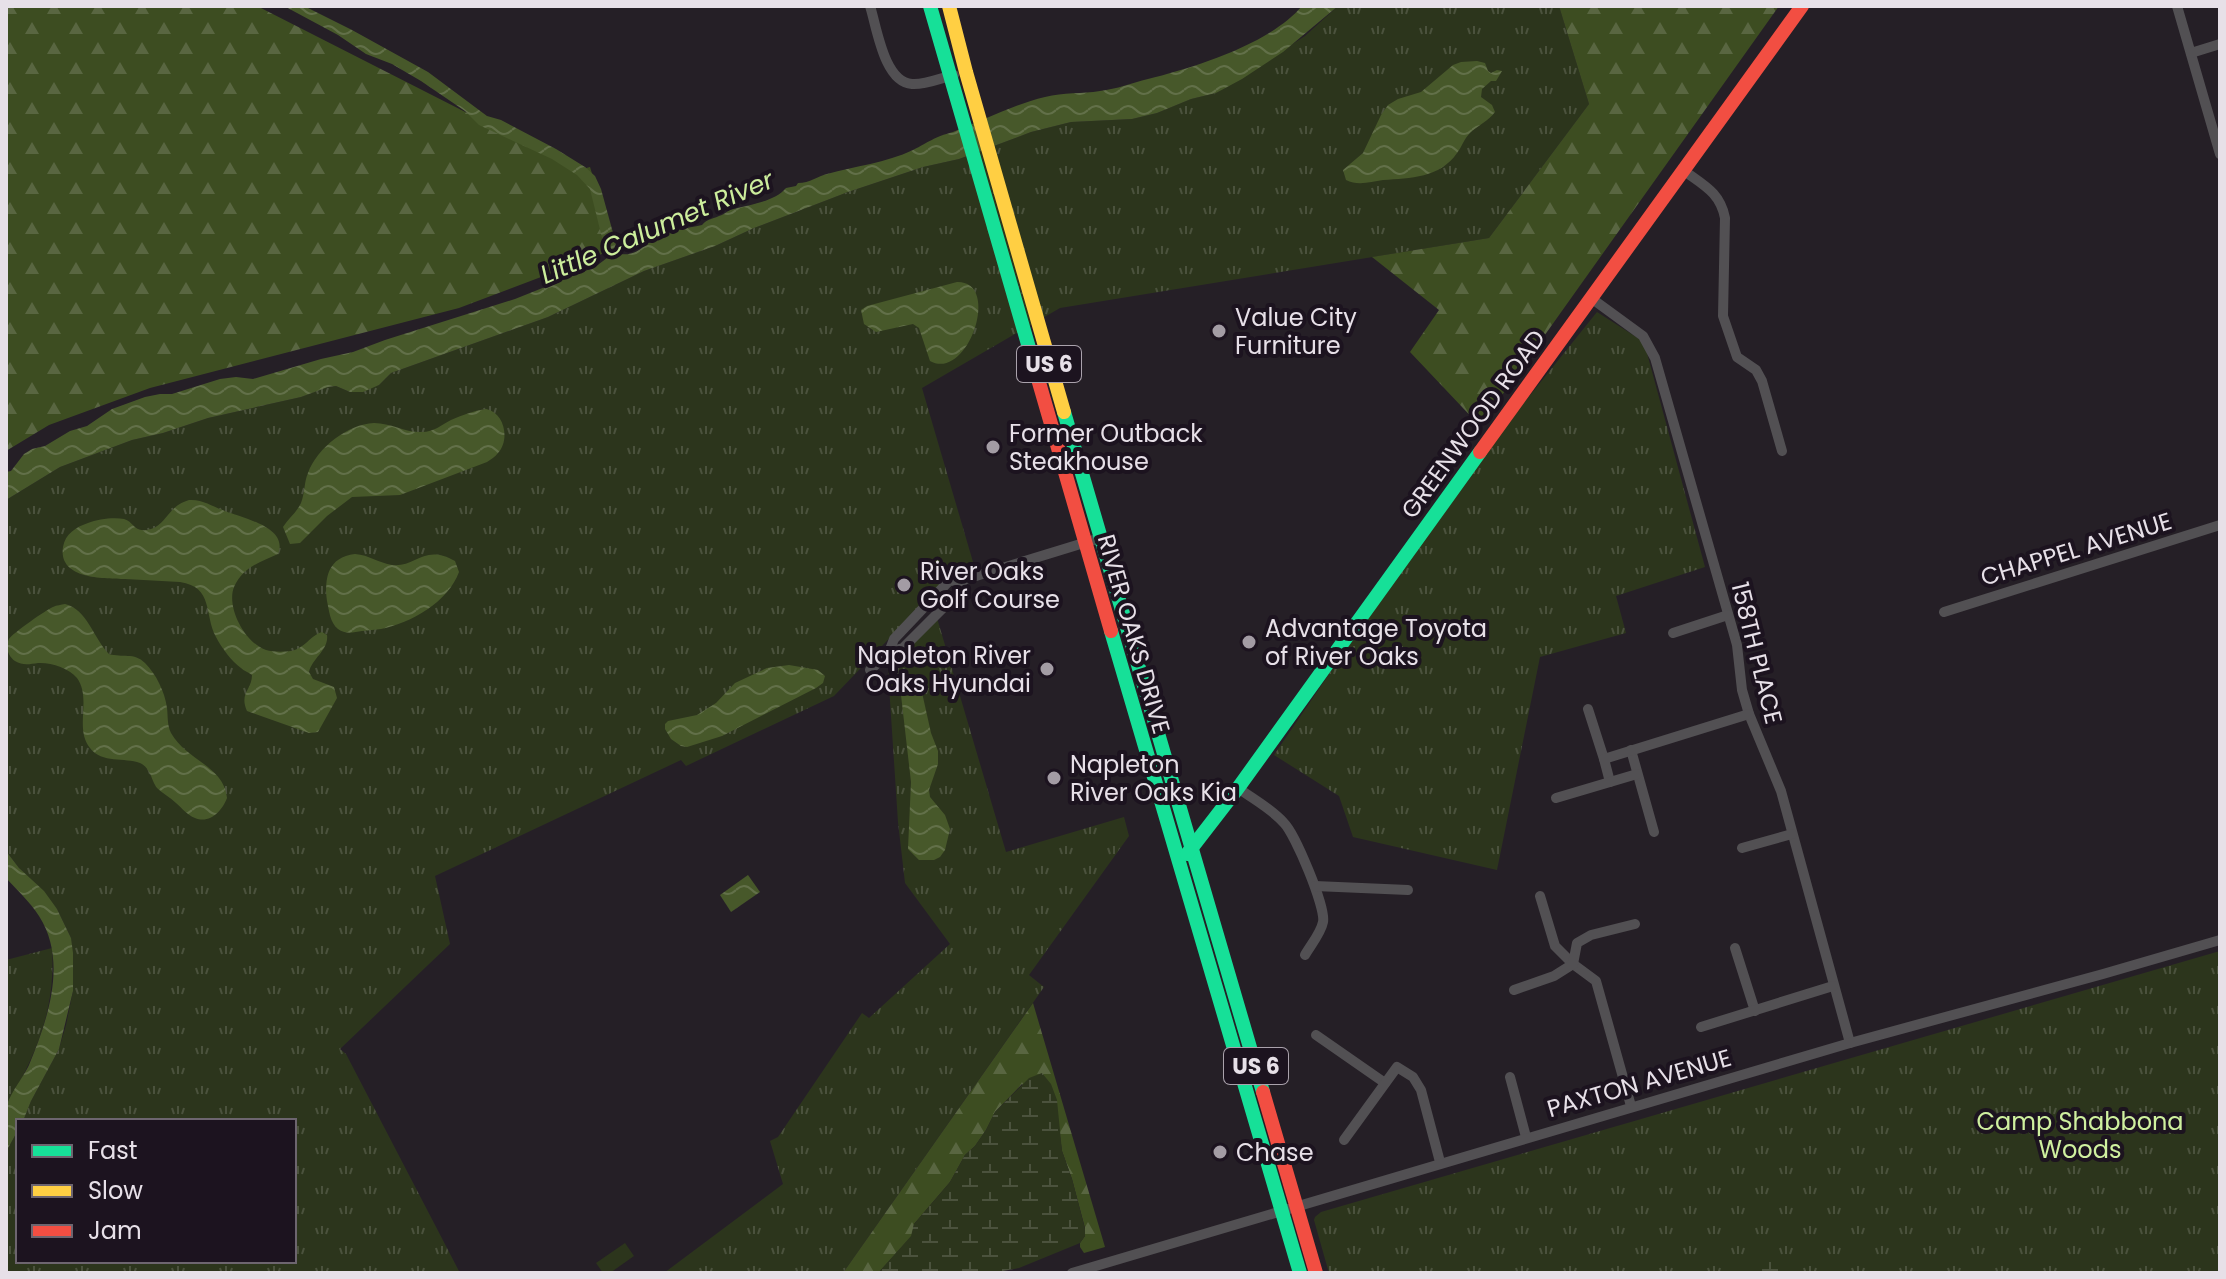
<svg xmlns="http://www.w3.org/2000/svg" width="2226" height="1279" font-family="Poppins,sans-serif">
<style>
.grass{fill:url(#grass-tufts)}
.forest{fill:url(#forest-firs)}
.wetland{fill:url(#wetland-marsh)}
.pitch{fill:#2c351c}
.water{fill:url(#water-waves)}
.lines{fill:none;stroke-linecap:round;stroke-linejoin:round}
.street{stroke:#525053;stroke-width:10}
.fast{stroke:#16e098;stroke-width:14}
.slow{stroke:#ffcf43;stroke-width:14}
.jam{stroke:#f24e42;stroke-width:14}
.poi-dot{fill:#a39ca4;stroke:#1c131f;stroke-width:3}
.labels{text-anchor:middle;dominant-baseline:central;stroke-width:8;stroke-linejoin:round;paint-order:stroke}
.shield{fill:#1c131f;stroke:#aaa2ac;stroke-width:2}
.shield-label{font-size:22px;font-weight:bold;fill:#e7e0e8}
.poi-label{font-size:24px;fill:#e7e0e8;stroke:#1c131f;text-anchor:start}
.street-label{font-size:24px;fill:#e7e0e8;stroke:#1c131f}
.park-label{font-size:24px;fill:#cff09f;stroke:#1c131f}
.water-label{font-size:26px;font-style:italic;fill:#cced9c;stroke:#1c131f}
</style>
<defs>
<pattern id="grass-tufts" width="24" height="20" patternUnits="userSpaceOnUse" patternTransform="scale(2)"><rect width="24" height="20" fill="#2c351c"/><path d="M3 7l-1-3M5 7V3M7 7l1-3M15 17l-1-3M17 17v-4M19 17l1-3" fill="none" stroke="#4b523d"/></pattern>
<pattern id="forest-firs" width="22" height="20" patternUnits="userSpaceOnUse" patternTransform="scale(2)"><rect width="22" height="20" fill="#3d4d21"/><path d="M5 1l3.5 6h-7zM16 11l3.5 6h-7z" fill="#596641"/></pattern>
<pattern id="wetland-marsh" width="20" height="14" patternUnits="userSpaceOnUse" patternTransform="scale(2)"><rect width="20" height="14" fill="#2c351c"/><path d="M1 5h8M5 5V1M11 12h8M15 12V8" fill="none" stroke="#4b523d"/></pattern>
<pattern id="water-waves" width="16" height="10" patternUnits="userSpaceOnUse" patternTransform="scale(2)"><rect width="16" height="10" fill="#47582a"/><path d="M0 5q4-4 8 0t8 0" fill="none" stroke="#627049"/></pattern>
</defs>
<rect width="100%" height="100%" fill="#251f26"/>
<g class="grass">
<polygon points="1338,6 1559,6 1589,104 1489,238 1060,308 922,388 973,562 968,563 926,600 834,696 686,766 681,760 435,876 450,944 340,1049 346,1054 460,1273 6,1273 6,1152 18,1130 18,1261 294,1261 294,1121 23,1121 31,1101 59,1049 66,1025 73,991 71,938 57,909 19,868 6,851 6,500 60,467 132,440 163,433 208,418 301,397 327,387 336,386 350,392 379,385 391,373 548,317 644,271 715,246 754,228 848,192 923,167 959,159 1031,132 1071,122 1132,119 1157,113 1191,99 1216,93 1305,36"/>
<polygon points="1597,312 1644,342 1705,567 1616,596 1626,633 1540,657 1497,870 1353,837 1339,796 1274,755 1357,633 1507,424"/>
<polygon points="937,618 1006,852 1124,817 1129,836 1029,975 1044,987 843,1273 664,1273 783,1184 770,1141 778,1137 862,1013 869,1018 950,944 905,883 898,822 888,670 896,662 902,662 913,649 912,644"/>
<path d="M52 948C56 1009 36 1055 6 1107V960Z"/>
<polygon points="2220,951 2220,1273 1329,1273 1314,1220 1315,1217 1321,1212"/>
</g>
<g class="forest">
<polygon points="6,6 257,6 579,170 590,167 615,249 459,308 150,388 49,425 6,451"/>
<polygon points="1559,6 1779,6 1480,426 1410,352 1439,310 1372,257 1489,238 1589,104"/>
<polygon points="1033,1003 1105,1247 1084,1253 1080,1247 1080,1243 1085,1236 1085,1228 1072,1179 1062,1151 1059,1129 1022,1084 995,1112 986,1130 975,1146 965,1155 950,1182 914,1224 912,1236 878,1273 843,1273"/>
</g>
<g class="wetland">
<polygon points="1042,1073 1051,1084 1057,1100 1062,1151 1072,1179 1085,1229 1085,1236 1080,1243 1019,1268 992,1273 878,1273 911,1236 914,1224 950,1182 965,1155 975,1146 986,1130 995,1112 1029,1078"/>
<polygon points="1770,1260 1786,1273 1746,1273 1757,1264"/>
</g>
<polygon class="pitch" points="625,1243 634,1256 610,1273 603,1273 596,1263"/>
<g class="water">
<path d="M284 6H304L352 30 428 72 487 116 501 120 556 149 585 167 595 176 601 189 618 251 621 254C638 256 643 245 656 238 671 231 687 228 702 225 708 218 711 220 719 216 723 215 726 212 730 210 747 205 775 202 786 188L796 186 798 183C810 183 818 176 827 174 855 166 886 163 913 150 929 142 934 137 953 132 982 121 1015 104 1045 97 1064 92 1082 94 1100 91 1117 89 1132 83 1148 79 1195 67 1270 44 1302 6H1338L1283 52 1242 79 1216 93 1191 99 1157 113 1132 119 1071 122 1031 132 959 159 923 167 848 192 754 228 715 246 644 271 548 317 391 373 379 385 363 392H350L336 386 328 387 301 397 208 418 163 433 132 440 60 467 6 500V472L11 471 24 454 32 449 45 446 70 431 87 426 112 409 145 397 160 394H172L220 379 236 377 253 379 321 359 353 352 385 340 515 299 595 267 607 258 590 189 577 175 552 159 479 125 465 111 421 81 392 64 366 54 338 35Z"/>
<path d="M1477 61 1485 63 1488 71 1491 73 1497 70 1502 71 1496 81H1491L1482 89 1481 97 1492 105 1495 112C1488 121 1479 125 1471 132 1464 138 1462 147 1457 153 1440 178 1410 178 1383 180 1370 182 1358 186 1346 180L1343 170 1363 153 1381 115 1388 105 1398 99 1421 92 1453 65 1461 62Z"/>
<path d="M957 282C1002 281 968 382 930 361L919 328 913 324 876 332 864 324 861 310 867 306Z"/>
<path d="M486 409C505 413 510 440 498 453 495 457 491 459 487 462L400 495 352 497 327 516 300 543 290 544 283 527C288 519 297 512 301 503 305 493 304 482 308 473 317 448 348 424 374 423 391 423 406 433 422 432 434 432 441 425 451 420 462 415 473 411 486 409Z"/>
<path d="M189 500C203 499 213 507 225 511 242 518 289 527 278 554 260 562 243 567 234 587 226 607 245 643 266 650 272 652 284 652 291 651 304 649 311 635 322 632L327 635C329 650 312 658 309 672L313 679 334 687 337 698 318 732 309 733 247 711C239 693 252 690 252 675 248 672 244 671 241 668 232 662 221 647 216 637 204 615 214 587 180 582 162 581 144 580 125 579 105 578 58 580 63 547 65 534 76 527 88 523 98 519 114 517 124 519 135 522 133 534 151 529 167 524 168 506 189 500Z"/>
<path d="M355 554C369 555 379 563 392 565 415 568 424 543 455 561L459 572C448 602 411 623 381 629 375 630 369 630 362 631 354 632 346 635 338 629 330 623 329 610 327 601 324 578 328 557 355 554Z"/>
<path d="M65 604C87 609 94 639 109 654 122 658 134 652 145 663 156 674 165 692 167 708 168 716 167 725 171 733 187 761 224 766 227 798 222 811 210 824 195 818 187 815 182 808 176 803 170 797 163 794 157 788 151 780 151 768 140 763 125 757 102 764 90 748 74 728 92 699 77 678 69 668 50 662 38 663 30 664 23 666 15 661 8 656 5 647 9 639 13 633 46 610 53 607 57 605 61 605 65 604Z"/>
<polygon points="789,665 818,670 825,676 823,683 816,688 722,736 687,747 681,746 671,739 665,729 665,724 668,721 697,715 716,703 735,683 767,668"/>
<polygon points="912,683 917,684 921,688 931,733 938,751 938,764 929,790 930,797 945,815 950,829 945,850 940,857 934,860 919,860 908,849 911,782 901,695 907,685"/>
<path d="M6 851 19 868 44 891 57 909 71 938 73 953V991L59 1049 31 1101 23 1121H18V1130L6 1152C6 1139 4 1122 6 1109 8 1096 23 1078 29 1065 48 1019 68 961 39 916 30 902 17 890 6 878Z"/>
<polygon points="748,875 760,892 731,912 720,895"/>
</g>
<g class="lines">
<g class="street">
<path d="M870 6C877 28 884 82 912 84 926 85 940 78 954 75"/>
<polyline points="2177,6 2220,154"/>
<polyline points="2191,53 2220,44"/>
<path d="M1683 170C1703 185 1720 192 1725 218L1723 316 1737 357 1756 370 1762 381 1782 451"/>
<polyline points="1591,298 1643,336 1655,358 1737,645 1742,690 1749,714 1781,791 1850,1043"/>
<polyline points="1944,612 2220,525"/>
<polyline points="1673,633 1728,615"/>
<polyline points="889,652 903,648 959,592 963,580"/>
<polyline points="870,670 889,652 894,639 949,581 963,580 1100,538"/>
<polyline points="1588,709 1604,759"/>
<polyline points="1631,750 1654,832"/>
<polyline points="1610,782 1604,759 1749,714"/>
<path d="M1238 788C1253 799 1272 809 1284 823 1295 834 1326 907 1323 922 1321 933 1310 946 1305 955"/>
<polyline points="1556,798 1637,774"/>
<polyline points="1742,848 1792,834"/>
<polyline points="1315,886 1408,890"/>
<polyline points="1540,896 1555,946 1573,964 1596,981 1631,1106"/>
<polyline points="1735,948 1755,1011"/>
<polyline points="1514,990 1554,976 1573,964 1577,943 1591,935 1635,924"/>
<polyline points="1701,1027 1833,986"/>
<polyline points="1316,1035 1385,1083"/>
<polyline points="1510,1077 1526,1137"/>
<polyline points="1344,1140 1397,1067 1413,1077 1421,1090 1440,1162"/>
<polyline points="1072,1273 1850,1043 2103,974 2220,940"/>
</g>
<g class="fast">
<polyline points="930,6 1036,372"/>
<polyline points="1064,412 1263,1092"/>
<polyline points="1111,631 1300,1273"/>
<polyline points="1187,854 1238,788 1480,452"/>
</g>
<polyline class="slow" points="949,6 966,72 1064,412"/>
<g class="jam">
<polyline points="1036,372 1111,631"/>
<polyline points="1480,452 1802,6"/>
<polyline points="1263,1092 1316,1273"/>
</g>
</g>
<g class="poi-dot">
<circle cx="1219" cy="331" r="8"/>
<circle cx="993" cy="447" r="8"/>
<circle cx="904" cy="585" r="8"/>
<circle cx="1249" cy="642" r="8"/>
<circle cx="1047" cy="669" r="8"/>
<circle cx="1054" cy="778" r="8"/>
<circle cx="1220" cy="1152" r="8"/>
</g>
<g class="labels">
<g class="shield">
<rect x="1017" y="346" width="64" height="36" rx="6"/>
<rect x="1224" y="1048" width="64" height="36" rx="6"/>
</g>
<g class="shield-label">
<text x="1049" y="364">US 6</text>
<text x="1256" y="1066">US 6</text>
</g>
<g class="poi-label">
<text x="1235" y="317">Value City<tspan x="1235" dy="28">Furniture</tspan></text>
<text x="1009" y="433">Former Outback<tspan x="1009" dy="28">Steakhouse</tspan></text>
<text x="920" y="571">River Oaks<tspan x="920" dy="28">Golf Course</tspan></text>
<text x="1265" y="628">Advantage Toyota<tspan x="1265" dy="28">of River Oaks</tspan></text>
<text x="1031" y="655" text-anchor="end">Napleton River<tspan x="1031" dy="28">Oaks Hyundai</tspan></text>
<text x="1070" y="764">Napleton<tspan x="1070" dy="28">River Oaks Kia</tspan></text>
<text x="1236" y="1152">Chase</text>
</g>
<g class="street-label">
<text transform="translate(1473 424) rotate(-54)">GREENWOOD ROAD</text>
<text transform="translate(2076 549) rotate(-17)">CHAPPEL AVENUE</text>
<text transform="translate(1134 634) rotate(74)">RIVER OAKS DRIVE</text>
<text transform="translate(1757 653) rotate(76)">158TH PLACE</text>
<text transform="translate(1639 1083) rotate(-16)">PAXTON AVENUE</text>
</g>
<g class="park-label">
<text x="2080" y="1121">Camp Shabbona<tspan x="2080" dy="28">Woods</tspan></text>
</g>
<g class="water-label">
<text transform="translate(657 227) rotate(-23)">Little Calumet River</text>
</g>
</g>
<rect width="2226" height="1279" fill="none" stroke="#e7e0e8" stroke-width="16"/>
<rect x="16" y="1119" width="280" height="144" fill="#1c131f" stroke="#6d656f" stroke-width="2"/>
<rect x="32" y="1145" width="40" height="12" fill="#16e098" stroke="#6d656f" stroke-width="2"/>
<text x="88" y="1159" font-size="24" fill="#e7e0e8">Fast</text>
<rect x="32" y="1185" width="40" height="12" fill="#ffcf43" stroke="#6d656f" stroke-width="2"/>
<text x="88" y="1199" font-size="24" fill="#e7e0e8">Slow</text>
<rect x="32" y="1225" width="40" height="12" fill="#f24e42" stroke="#6d656f" stroke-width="2"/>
<text x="88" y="1239" font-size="24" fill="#e7e0e8">Jam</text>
</svg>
